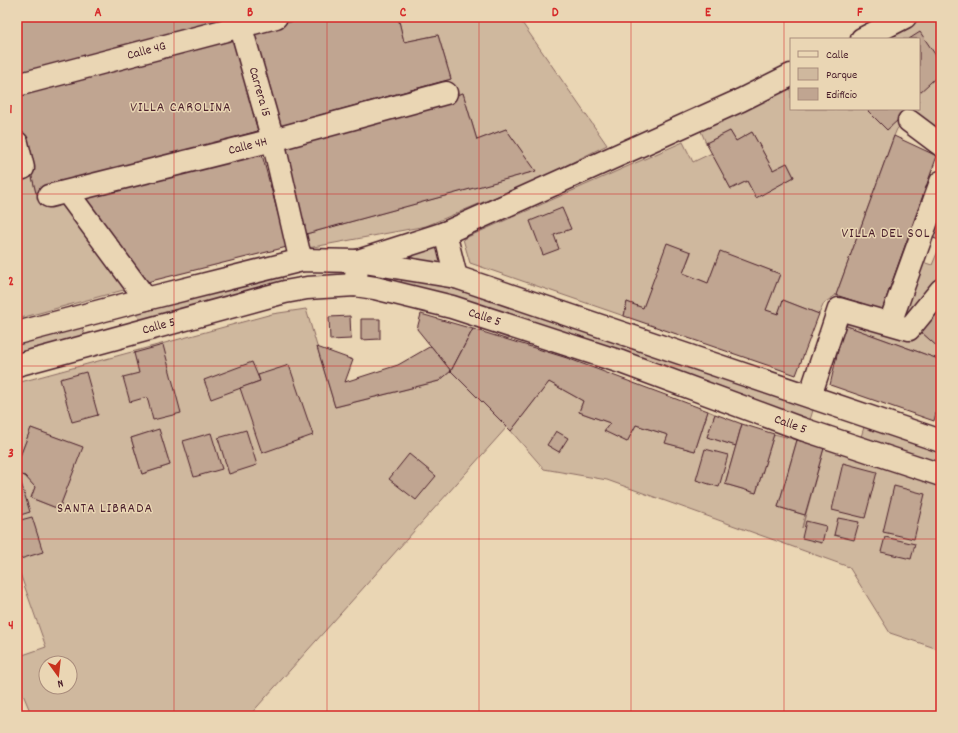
<svg xmlns="http://www.w3.org/2000/svg" width="958" height="733" font-family="Dekko,sans-serif">
<style>
.green{fill:#cfb89e;stroke:#8c6c64;fill-rule:evenodd}
.building{fill:#c0a591;stroke:#4a1f2b}
.lines{fill:none;stroke-linecap:round;stroke-linejoin:round}
.street-casing{stroke:#4a1f2b;stroke-width:25}
.secondary-casing{stroke:#4a1f2b;stroke-width:25}
.street{stroke:#ead6b4;stroke-width:22}
.secondary{stroke:#ead6b4;stroke-width:22}
.grid{fill:none;stroke:#d62828;stroke-width:1;stroke-opacity:0.55}
.labels{text-anchor:middle;dominant-baseline:central;stroke-width:3;stroke-linejoin:round;paint-order:stroke}
.street-label{font-size:13px;fill:#4a1f2b;stroke:#ead6b4}
.neighbourhood-label{font-size:14px;letter-spacing:1px;fill:#4a1f2b;stroke:#ead6b4}
.neatline{fill:none;stroke:#d62828;stroke-width:1.5}
.grid-label{font-size:13px;text-anchor:middle;font-weight:bold;fill:#d62828}
</style>
<rect width="100%" height="100%" fill="#ead6b4"/>
<filter id="ink" filterUnits="userSpaceOnUse"><feTurbulence type="fractalNoise" baseFrequency=".025" numOctaves="2"/><feDisplacementMap in="SourceGraphic" scale="8" xChannelSelector="R" yChannelSelector="G"/><feConvolveMatrix kernelMatrix="1 2 1 2 8 2 1 2 1" color-interpolation-filters="sRGB"/></filter>
<g filter="url(#ink)">
<g class="green">
<polygon points="398,17 518,17 607,145 541,178 426,226 308,248 306,234 535,171 506,129 477,140 463,93 452,96 445,81 451,79 438,35 404,42"/>
<polygon points="926,17 941,17 941,131 915,112 897,129 894,136 836,295 824,303 819,314 783,300 778,314 766,310 780,274 720,252 708,283 683,273 691,253 669,244 667,246 643,308 627,302 624,316 470,263 463,239 683,142 693,162 712,153 731,189 747,181 756,197 794,177 787,163 773,170 752,132 736,141 730,131 706,143 700,129 791,85 791,109 919,109 919,39 883,39"/>
<polygon points="17,116 36,193 50,207 79,200 131,288 17,319"/>
<polygon points="440,242 443,267 397,258"/>
<polygon points="941,244 941,278 911,317 899,311 919,261 932,265"/>
<polygon points="281,273 284,284 140,323 137,311"/>
<polygon points="402,276 501,301 814,407 810,420 499,311 401,285"/>
<path d="M306 309 335 407 439 381 451 371 507 427 249 716H32L17 680V657L46 647 17 565V473L25 476 35 487 31 498 59 509 82 447 31 428 17 464V383L272 314ZM159 430 170 465 142 474 131 438ZM46 663H70V687H46Z"/>
<polygon points="845,321 919,330 941,350 941,360 844,325"/>
<polygon points="82,327 85,336 17,355 17,345"/>
<polygon points="549,382 583,401 579,412 610,423 605,430 627,442 636,425 668,435 666,443 695,451 708,411 715,414 707,437 736,446 725,484 756,493 774,434 797,440 778,507 805,515 802,528 824,448 941,485 941,650 890,633 849,567 607,480 544,469 511,431"/>
<polygon points="864,427 941,452 941,463 861,437"/>
</g>
<g class="building">
<polygon points="17,17 228,17 229,21 17,78"/>
<polygon points="312,17 398,17 404,42 438,35 451,79 277,127 249,31"/>
<polygon points="920,32 941,63 941,73 919,93 919,39 909,39"/>
<polygon points="233,38 258,131 36,193 17,116 17,92"/>
<polygon points="463,93 477,140 506,129 536,171 306,234 282,144"/>
<polygon points="866,109 910,109 887,130"/>
<polygon points="730,131 736,141 752,132 773,170 787,163 794,177 756,198 747,181 731,189 706,143"/>
<polygon points="894,136 937,156 882,310 836,295"/>
<polygon points="261,151 287,247 143,283 78,199"/>
<polygon points="562,208 571,229 554,235 559,249 543,255 530,221"/>
<polygon points="941,211 941,241 931,237"/>
<polygon points="667,243 691,252 683,273 708,283 720,251 780,274 766,310 778,314 783,300 819,314 796,375 624,316 627,302 643,308"/>
<polygon points="941,303 941,350 919,330"/>
<polygon points="421,314 473,329 451,371 417,329"/>
<polygon points="350,316 351,339 330,340 329,317"/>
<polygon points="361,319 380,319 380,339 361,340"/>
<polygon points="844,325 941,360 941,392 934,421 830,385"/>
<polygon points="473,329 567,358 708,411 695,451 665,443 668,435 636,425 627,442 604,431 610,423 579,412 583,401 549,382 511,431 451,371"/>
<polygon points="163,345 181,413 153,420 147,397 130,402 123,377 139,373 134,353"/>
<polygon points="431,346 451,371 439,381 335,407 317,347 353,360 345,382 398,365"/>
<polygon points="252,362 260,381 211,399 204,380"/>
<polygon points="289,365 313,435 262,453 240,388 260,381 258,375"/>
<polygon points="86,372 98,415 72,422 60,379"/>
<polygon points="715,414 742,424 736,446 707,437"/>
<polygon points="742,424 774,434 756,493 725,484"/>
<polygon points="31,428 83,447 59,509 31,498 35,487 25,476 17,473 17,464"/>
<polygon points="159,429 170,465 142,474 131,438"/>
<polygon points="246,430 257,465 229,474 218,438"/>
<polygon points="556,431 568,438 559,452 547,445"/>
<polygon points="211,433 222,469 194,477 183,441"/>
<polygon points="797,440 824,448 805,515 778,507"/>
<polygon points="705,449 728,455 719,487 696,480"/>
<polygon points="409,454 436,476 416,500 389,479"/>
<polygon points="843,463 877,472 865,518 832,510"/>
<polygon points="19,476 30,512 17,516 17,477"/>
<polygon points="894,486 925,494 914,539 883,532"/>
<polygon points="32,517 43,552 17,560 17,521"/>
<polygon points="838,518 859,522 854,540 834,535"/>
<polygon points="806,521 826,526 822,543 802,538"/>
<polygon points="885,537 915,544 911,559 881,552"/>
</g>
<g class="lines">
<defs>
<g id="street">
<path id="s1" d="M238 17 273 140 298 249 302 260"/>
<polyline points="862,39 905,17"/>
<path id="s2" d="M17 85 276 17"/>
<polyline points="909,121 941,145"/>
<polyline points="17,143 23,168"/>
<polyline points="67,192 146,299"/>
<path id="s3" d="M49 196 273 140 446 93"/>
<polyline points="445,233 456,277"/>
<polyline points="355,285 358,261 445,233 741,100 791,75"/>
<polyline points="890,323 941,182"/>
<polyline points="810,396 839,309 909,329 941,290"/>
</g>
<g id="secondary">
<polyline points="17,333 146,299 302,260 358,261 456,277 941,441"/>
<path id="s4" d="M17 365 285 292 307 288 355 285 375 288 452 307 621 362 802 429 941 475"/>
</g>
</defs>
<use href="#street" class="street-casing"/>
<use href="#secondary" class="secondary-casing"/>
<use href="#street" class="street"/>
<use href="#secondary" class="secondary"/>
</g>
</g>
<path class="grid" d="M174 17V716M327 17V716M479 17V716M631 17V716M784 17V716M17 194H941M17 366H941M17 539H941"/>
<g class="labels">
<g class="street-label">
<text stroke="none"><textPath href="#s2" startOffset="134">Calle 4G</textPath></text>
<text stroke="none"><textPath href="#s1" startOffset="78">Carrera 15</textPath></text>
<text stroke="none"><textPath href="#s3" startOffset="205">Calle 4H</textPath></text>
<text stroke="none"><textPath href="#s4" startOffset="482">Calle 5</textPath></text>
<text stroke="none"><textPath href="#s4" startOffset="147">Calle 5</textPath></text>
<text stroke="none"><textPath href="#s4" startOffset="806">Calle 5</textPath></text>
</g>
<g class="neighbourhood-label">
<text x="181" y="108">VILLA CAROLINA</text>
<text x="886" y="234">VILLA DEL SOL</text>
<text x="105" y="509">SANTA LIBRADA</text>
</g>
</g>
<rect width="958" height="733" fill="none" stroke="#ead6b4" stroke-width="44"/>
<rect x="790" y="38" width="130" height="72" fill="#ead6b4" stroke="#aa8d7d"/>
<rect x="798" y="51" width="20" height="6" fill="#ead6b4" stroke="#aa8d7d"/>
<text x="826" y="58" font-size="12" fill="#4a1f2b">Calle</text>
<rect x="798" y="68" width="20" height="12" fill="#cfb89e" stroke="#aa8d7d"/>
<text x="826" y="78" font-size="12" fill="#4a1f2b">Parque</text>
<rect x="798" y="88" width="20" height="12" fill="#c0a591" stroke="#aa8d7d"/>
<text x="826" y="98" font-size="12" fill="#4a1f2b">Edificio</text>
<g transform="translate(58 675) rotate(165)"><circle r="19" fill="#ead6b4" stroke="#aa8d7d"/>
<path d="M0-3L7 15L0 10L-7 15Z" fill="#c8321e"/>
<text y="-6" font-size="11" font-weight="bold" text-anchor="middle" fill="#4a1f2b">N</text>
</g>
<rect x="22" y="22" width="914" height="689" class="neatline"/>
<g class="grid-label">
<text x="98" y="16">A</text>
<text x="250" y="16">B</text>
<text x="403" y="16">C</text>
<text x="555" y="16">D</text>
<text x="708" y="16">E</text>
<text x="860" y="16">F</text>
<text x="11" y="113">1</text>
<text x="11" y="285">2</text>
<text x="11" y="457">3</text>
<text x="11" y="629">4</text>
</g>
</svg>
